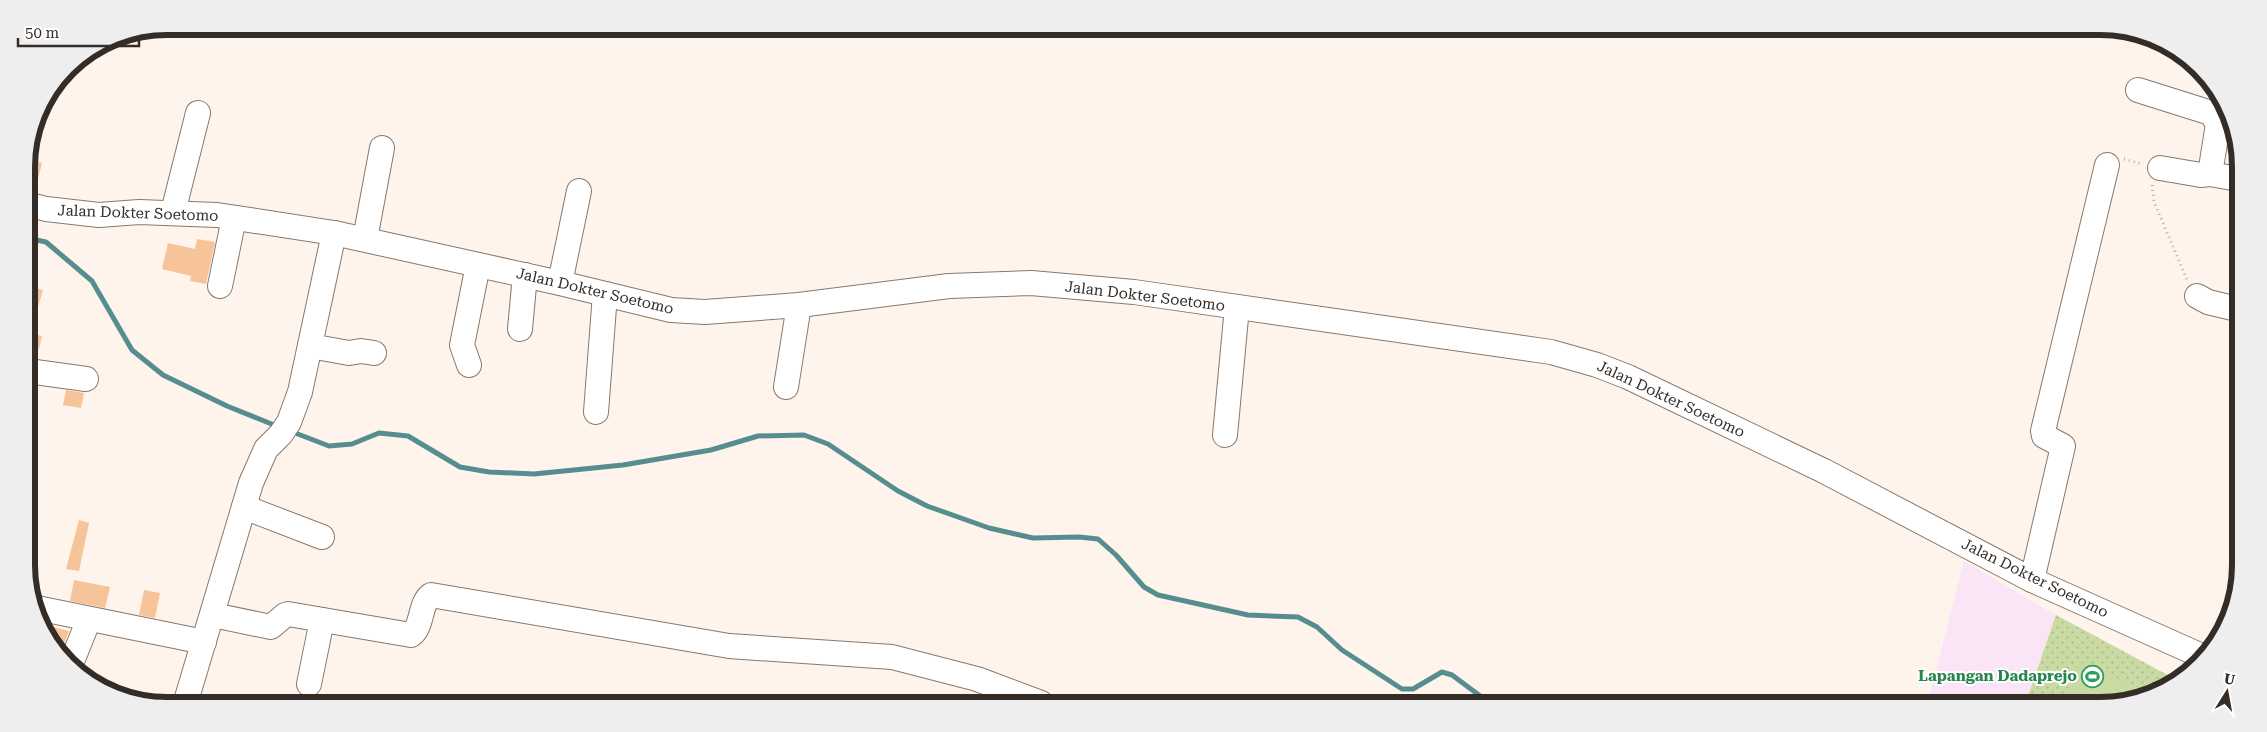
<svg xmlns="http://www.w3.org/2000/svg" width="2267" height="732" font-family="'Roboto Serif',serif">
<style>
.education{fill:#f9e5f5}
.grass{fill:url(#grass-dots)}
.garden{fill:#c9daa2}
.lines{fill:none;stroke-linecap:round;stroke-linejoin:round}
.stream{stroke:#568e90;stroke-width:5}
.building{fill:#f7c399}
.minor-casing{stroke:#87786b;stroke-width:26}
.path{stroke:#b7ada6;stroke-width:3;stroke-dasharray:1 4;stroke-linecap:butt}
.minor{stroke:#fff;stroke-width:24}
.labels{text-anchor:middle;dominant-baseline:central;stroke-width:4;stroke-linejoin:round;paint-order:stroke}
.street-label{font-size:15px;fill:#332c27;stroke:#fff}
.leisure-label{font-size:15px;font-weight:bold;fill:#27864d;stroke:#fff;text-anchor:end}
.rim{fill:none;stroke:#332c27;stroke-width:6}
</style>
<defs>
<pattern id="grass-dots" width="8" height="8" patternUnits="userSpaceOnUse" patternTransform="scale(1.25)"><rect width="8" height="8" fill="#c9daa2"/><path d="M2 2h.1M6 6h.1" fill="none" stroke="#adbb8c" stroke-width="1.8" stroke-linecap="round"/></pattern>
</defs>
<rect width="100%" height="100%" fill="#fff4ec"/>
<polygon class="education" points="1964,561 2056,615 2025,705 1927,705"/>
<polygon class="grass" points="2056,615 2177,680 2109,705 2025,705"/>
<polygon class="garden" points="2080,662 2147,691 2109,705 2060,705"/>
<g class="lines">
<g class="stream">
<polyline points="27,238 46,242 92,281 132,350 163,375 227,406 279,427"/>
<polyline points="290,431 329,446 352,444 379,433 408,436 460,467 489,472 534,474 623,465 711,450 758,436 804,435 828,444 898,491 927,506 989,528 1033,538 1079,537 1098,539 1116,555 1144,587 1158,595 1248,615 1298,617 1317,627 1342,650 1402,689 1413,689 1442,672 1452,675 1491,704"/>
</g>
</g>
<g class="building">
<polygon points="27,159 42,163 35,192 27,191"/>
<polygon points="197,239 215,242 206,284 190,281 191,276 162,269 168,243 195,249"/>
<polygon points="27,286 43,290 31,331 27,330"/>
<polygon points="28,333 42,336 39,349 28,346"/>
<polygon points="66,390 84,393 81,408 63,405"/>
<polygon points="79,520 89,523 79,571 66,569"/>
<polygon points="74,580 110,587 105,608 70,601"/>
<polygon points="144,590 160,593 155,618 139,615"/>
<polygon points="45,625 69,631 60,655 55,644"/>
</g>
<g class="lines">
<defs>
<g id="minor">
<polyline points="2138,90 2211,113 2218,124 2210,174 2238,179"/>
<polyline points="2160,168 2201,175 2210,174"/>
<polyline points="27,204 46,209 99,215 139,212 217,215 334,233 560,283 671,310 705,312 799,305 949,286 1031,283 1134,292 1551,352 1597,365 1628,377 1824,471 2032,580 2204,657"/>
<polyline points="173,212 198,113"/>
<polyline points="365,239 382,148"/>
<polyline points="560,283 579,191"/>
<polyline points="220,286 234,218"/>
<polyline points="2197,296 2208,302 2237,309"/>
<polyline points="520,329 525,275"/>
<polyline points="310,346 349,353 361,351 374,353"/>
<polyline points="469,365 462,345 478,265"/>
<polyline points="28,371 86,379"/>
<polyline points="786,387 799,305"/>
<polyline points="596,412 605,294"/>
<polyline points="1225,435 1237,307"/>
<polyline points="244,507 322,537"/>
<polyline points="2032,580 2063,446 2044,436 2043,431 2107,165"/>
<polyline points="37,608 204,642"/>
<path d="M213 615 271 627 285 615 288 614 411 635C423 627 419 604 431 595L729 646 892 657 977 679 1041 703"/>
<polyline points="71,664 89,619"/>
<polyline points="309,684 322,620"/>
<polyline points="186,701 251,483 266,449 281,434 289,422 300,392 334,233"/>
</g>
</defs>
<use href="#minor" class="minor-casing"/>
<g class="path">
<polyline points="2124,159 2142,164"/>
<polyline points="2152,185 2154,202 2188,282"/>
</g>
<use href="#minor" class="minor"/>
</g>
<defs>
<symbol id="stadium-ring" viewBox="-11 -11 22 22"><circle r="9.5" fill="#fff" stroke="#2e9e5b" stroke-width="1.5"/><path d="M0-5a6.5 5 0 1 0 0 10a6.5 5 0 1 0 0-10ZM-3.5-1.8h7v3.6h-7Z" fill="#2e9e5b"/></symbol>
</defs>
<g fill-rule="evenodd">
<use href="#stadium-ring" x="2080" y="664" width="25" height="25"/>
</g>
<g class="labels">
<g class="street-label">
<text transform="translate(138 213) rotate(2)">Jalan Dokter Soetomo</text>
<text transform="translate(595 291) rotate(13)">Jalan Dokter Soetomo</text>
<text transform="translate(1145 296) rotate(7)">Jalan Dokter Soetomo</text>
<text transform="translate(1671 399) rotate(25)">Jalan Dokter Soetomo</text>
<text transform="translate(2035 578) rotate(26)">Jalan Dokter Soetomo</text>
</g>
<g class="leisure-label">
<text x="2077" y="676">Lapangan Dadaprejo</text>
</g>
</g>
<path d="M0 0H2267V732H0ZM167 35H2100A132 132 0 0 1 2232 167V565A132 132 0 0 1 2100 697H167A132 132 0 0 1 35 565V167A132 132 0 0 1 167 35Z" fill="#efeeee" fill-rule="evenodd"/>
<path class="rim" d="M167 35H2100A132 132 0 0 1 2232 167V565A132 132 0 0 1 2100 697H167A132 132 0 0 1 35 565V167A132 132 0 0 1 167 35Z"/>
<g transform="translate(2227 692) rotate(11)" stroke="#ffffff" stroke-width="4" paint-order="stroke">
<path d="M0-4L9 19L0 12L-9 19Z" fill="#332c27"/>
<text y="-8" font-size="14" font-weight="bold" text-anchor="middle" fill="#332c27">U</text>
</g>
<path d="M18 38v8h121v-8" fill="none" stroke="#332c27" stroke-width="2.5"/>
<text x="25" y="38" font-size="15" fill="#332c27" stroke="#ffffff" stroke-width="4" paint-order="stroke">50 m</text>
</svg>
